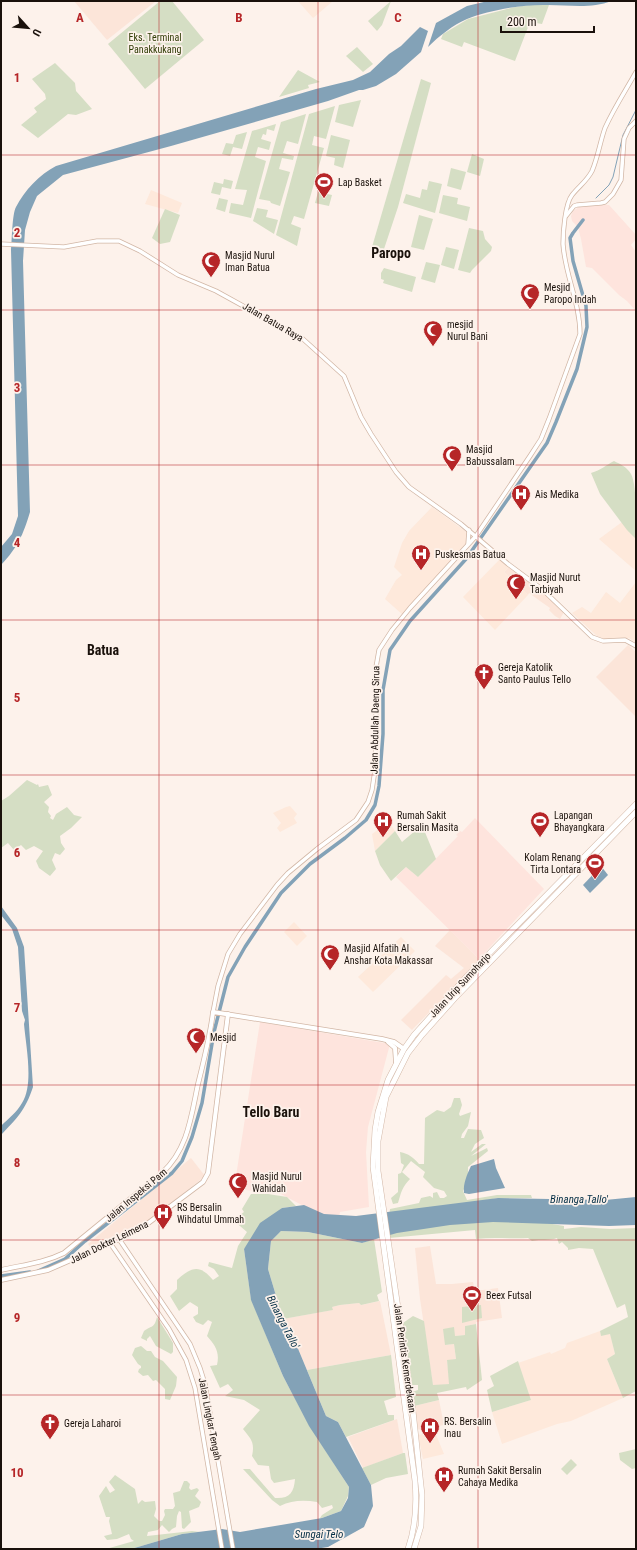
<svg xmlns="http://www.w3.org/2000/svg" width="637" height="1550" font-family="'Roboto Condensed',sans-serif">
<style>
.commercial{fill:#fce5d9}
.industrial{fill:#fee4dd}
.built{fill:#fee9db}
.green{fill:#d5dec4}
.water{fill:#83a2b7}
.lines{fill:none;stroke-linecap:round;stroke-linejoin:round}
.stream{stroke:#83a2b7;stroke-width:1}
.canal{stroke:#83a2b7;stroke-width:3.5}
.secondary-casing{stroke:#d2b7a6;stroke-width:5}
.primary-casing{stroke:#d2b7a6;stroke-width:5.5}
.highway-casing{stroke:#d2b7a6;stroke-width:6}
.secondary{stroke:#fff;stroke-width:3.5}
.primary{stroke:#fff;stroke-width:4}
.highway{stroke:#fff;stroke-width:5}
.grid{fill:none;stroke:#b62628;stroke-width:1;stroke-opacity:0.55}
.labels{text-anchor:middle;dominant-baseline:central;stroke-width:3.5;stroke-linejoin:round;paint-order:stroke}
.park-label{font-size:10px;fill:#303d06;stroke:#fdf2eb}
.poi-label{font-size:10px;fill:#1a110b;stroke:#fdf2eb;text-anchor:start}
.street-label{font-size:10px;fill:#1a110b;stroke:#fdf2eb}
.water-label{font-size:11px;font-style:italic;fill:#032e45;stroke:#fdf2eb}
.district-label{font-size:14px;font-weight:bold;fill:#1a110b;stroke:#fdf2eb}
.grid-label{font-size:13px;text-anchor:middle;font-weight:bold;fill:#b62628;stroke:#fdf2eb;stroke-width:3.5;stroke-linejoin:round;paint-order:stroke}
</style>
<rect width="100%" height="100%" fill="#fdf2eb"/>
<g class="commercial">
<polygon points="74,1 156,1 107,40"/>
<polygon points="509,567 550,598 564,612 560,619 555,616 549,610 550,608 540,601 529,593 528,595 504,572"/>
<polygon points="628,645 636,652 636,717 596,677"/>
<polygon points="450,930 479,959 453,988 412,1030 401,1020 446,975 451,979 464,968 435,946"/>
<polygon points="191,1158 205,1176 153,1218 92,1250 88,1244"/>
<polygon points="430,1246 436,1284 452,1284 473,1282 475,1291 498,1288 502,1318 476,1322 476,1324 465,1326 465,1335 455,1336 445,1345 454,1344 456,1359 447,1361 450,1384 433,1386 420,1299 415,1248"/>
<polygon points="380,1301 391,1355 307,1370 294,1339 283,1319 332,1310 332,1307 340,1305 359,1303 361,1305"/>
<polygon points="439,1400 444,1425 417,1430 414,1406"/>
<polygon points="397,1419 403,1453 363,1468 348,1437"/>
</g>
<g class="industrial">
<polygon points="602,205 609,205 636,235 636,239 631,245 636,252 636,309 635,310 627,301 619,295 592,268 586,267 581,239 578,227 572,221 571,216 573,211 579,207"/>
<polygon points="475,818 544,889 479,959 396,877 406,867 418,877 458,836 456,835 460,831 462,832"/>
<polygon points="260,1022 390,1044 368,1127 366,1152 369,1207 340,1212 338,1222 315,1212 279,1193 234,1189"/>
</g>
<g class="built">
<polygon points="298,1 333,1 313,18"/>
<polygon points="151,190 182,203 178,213 145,204"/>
<polygon points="432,507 465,531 467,535 467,542 403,615 385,599 396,580 402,575 394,567 402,543 409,531"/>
<polygon points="622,522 636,539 636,571 599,539"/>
<polygon points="500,559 509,567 504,572 528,595 495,630 463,597"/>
<polygon points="636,582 636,643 629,638 606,640 597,636 572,613 582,607 591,613 606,592 620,603"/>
<polygon points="290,806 297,814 294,818 297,823 280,832 277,828 281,823 273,813 286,807"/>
<polygon points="389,822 395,831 375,851 372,834"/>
<polygon points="294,922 307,936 297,946 284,932"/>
<polygon points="401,937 415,951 373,992 358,977"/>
<polygon points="600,1331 601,1336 610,1333 615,1354 607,1359 623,1398 571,1421 557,1424 502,1444 492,1412 531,1400 518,1363 550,1352 551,1354 565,1348 567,1343"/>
<polygon points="435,1432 444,1454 423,1459 418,1435"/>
</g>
<g class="green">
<polygon points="160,1 172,1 204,40 145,89 108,44"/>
<polygon points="391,1 382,25 377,31 368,21"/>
<polygon points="537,4 549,5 542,24 530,22 515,61 464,42 462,47 441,39 443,34 468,19 515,7"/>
<polygon points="357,47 373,64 363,72 346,56"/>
<polygon points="55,63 75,83 76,91 92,109 76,115 68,114 38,138 21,125 37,112 34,108 46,99 45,94 32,79"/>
<polygon points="298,70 320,82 308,85 309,88 279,97"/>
<polygon points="421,79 431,83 398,207 384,249 372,247"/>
<polygon points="361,100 353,127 335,122 339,105"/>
<polygon points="335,106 326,139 314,136 312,145 324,148 304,219 294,216 291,224 301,228 297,246 276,235 309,114"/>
<polygon points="306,114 298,144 287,141 283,153 294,156 293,160 282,158 279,169 290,172 280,206 271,203 270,201 259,199 281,122"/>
<polygon points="276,124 274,131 267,129 266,135 263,134 261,139 271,142 269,150 258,147 255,157 266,161 251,218 229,213 231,203 243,205 247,190 235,189 252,131"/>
<polygon points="247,132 242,149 233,147 230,156 222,154 226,143 233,144 236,135"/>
<polygon points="331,135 350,140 343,168 334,165 335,158 326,156"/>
<polygon points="472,154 484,159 480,176 467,172"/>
<polygon points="451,168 466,172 461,190 447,186"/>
<polygon points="224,179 233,181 231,189 222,187 220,195 211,193 214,182 223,184"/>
<polygon points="429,181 442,184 435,213 403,203 406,194 420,198 422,189 427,190"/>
<polygon points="318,192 332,195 329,206 315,203"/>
<polygon points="443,195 458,198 457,204 470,207 467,221 439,213"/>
<polygon points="219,198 228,200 225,212 216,209"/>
<polygon points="257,208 268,210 266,217 278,220 274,234 253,221"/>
<polygon points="165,209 180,215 170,242 160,244 152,238"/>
<polygon points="419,215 433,219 424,250 411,247"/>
<polygon points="469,228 483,231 485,239 492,247 491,251 472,270 470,273 458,270"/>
<polygon points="446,247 459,250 454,269 441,265"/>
<polygon points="426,262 440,265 435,283 421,279"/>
<polygon points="384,268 416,277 412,292 383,283 384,280 381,279 381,273"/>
<path d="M614 461C620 464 627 467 631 474 637 484 636 524 636 539L627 530 600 494 591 473C601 470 606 465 614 461Z"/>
<polygon points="27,780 37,785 38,784 39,787 48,785 52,795 44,802 49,807 48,812 51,816 50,818 53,820 56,814 67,807 74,815 82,817 71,828 60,836 61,843 65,849 60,855 55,853 52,860 56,869 50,876 39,868 36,861 43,851 34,846 26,850 21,845 14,850 8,843 1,848 1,801 9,796"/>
<polygon points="422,825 436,859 418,877 406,867 391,881 380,865 375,851 395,831 402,842"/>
<path d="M454 1098H460L462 1105 459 1114 460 1116 471 1112 468 1126 462 1134 461 1138H464L468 1129 481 1130 484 1138 475 1144 471 1152 482 1144H486L471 1156 487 1148 488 1151 468 1167V1180L463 1191 467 1200 497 1195H531L532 1198H498L389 1217 390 1209 419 1203 421 1198 430 1196 433 1198V1193L437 1192 440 1198H444L447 1196 444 1191 434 1188 423 1177 425 1172 411 1161 402 1172 410 1179C402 1187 401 1193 398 1203L393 1204 391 1198 398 1192V1174L401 1173 404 1165 401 1163 400 1152C409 1154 413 1157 419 1164H424L425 1118 437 1110 444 1112 451 1107Z"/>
<path d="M251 1194H268L287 1197 296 1206 282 1208 244 1249 251 1299 283 1376 309 1425 349 1487 348 1496 341 1511 322 1518H320L322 1515 333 1508 332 1505 322 1508 317 1502C304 1500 292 1500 280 1506L272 1500 243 1469H250L275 1498C289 1499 294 1493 295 1479L274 1483 271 1479 269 1466 258 1465 252 1456C255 1442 251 1439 243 1429L260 1410 244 1400 225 1396 233 1390 228 1384 220 1388 210 1366 217 1365C220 1352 215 1345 207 1336L212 1322 208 1320 203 1325 196 1322 193 1317 198 1314V1307L190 1302 179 1311 170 1296 177 1289V1280C191 1267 200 1264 213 1280L219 1276 214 1269 208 1266 209 1262 232 1268 238 1246 247 1232 233 1220 244 1212 242 1209Z"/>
<path d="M516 1218 564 1226V1229L581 1227 610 1229 636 1228V1391L623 1398 607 1359 615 1354 610 1334 601 1336 600 1331 628 1317 625 1304 617 1308 593 1249 579 1248 568 1250V1248L562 1242 559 1244 557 1238C549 1241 541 1239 532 1241L528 1238C510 1239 493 1237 476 1239L475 1230 389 1238 390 1232 398 1229Z"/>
<polygon points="281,1231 308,1232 362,1243 374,1239 382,1292 377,1295 379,1301 361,1305 359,1303 340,1305 332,1307 333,1310 283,1319 268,1269 271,1241"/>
<polygon points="481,1305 482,1318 462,1323 462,1307"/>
<polygon points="413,1316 424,1321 433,1385 449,1384 447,1360 456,1359 454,1344 445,1345 443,1329 454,1327 455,1336 465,1335 465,1326 476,1324 482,1380 467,1390 466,1387 437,1393 439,1400 414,1406 412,1392 418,1390 418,1385 412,1385 403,1323"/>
<path d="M157 1317 170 1338 173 1343V1352L171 1354 156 1346 150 1336 147 1339V1341L141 1338 144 1331C152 1325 154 1329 157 1317Z"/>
<polygon points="141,1346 147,1351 151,1351 155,1357 163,1361 177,1377 176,1386 170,1400 165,1399 165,1389 156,1380 153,1381 148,1375 143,1376 138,1372 139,1369 141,1368 141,1366 138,1364 132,1355 135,1348"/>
<polygon points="391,1355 396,1397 384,1401 388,1415 394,1415 394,1420 346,1437 338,1422 326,1416 307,1370"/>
<polygon points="518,1361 531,1400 492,1412 487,1390 494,1386 490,1376"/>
<polygon points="636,1449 636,1468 632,1469 620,1460 619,1453"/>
<polygon points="403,1453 405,1453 408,1474 386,1478 371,1485 362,1468"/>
<polygon points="571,1459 577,1465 567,1475 561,1469"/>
<polygon points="115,1475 135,1489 138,1504 142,1500 145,1502 155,1501 156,1509 154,1516 159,1521 162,1521 165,1515 164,1511 165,1509 173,1509 175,1506 173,1493 180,1491 184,1481 187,1481 190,1484 189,1488 191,1490 197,1488 199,1490 195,1496 201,1502 199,1507 189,1511 191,1522 184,1529 182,1528 181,1512 179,1511 177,1516 176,1527 172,1529 169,1532 162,1525 158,1530 148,1532 147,1536 192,1531 200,1532 182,1534 131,1549 106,1549 134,1541 131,1539 129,1534 117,1539 107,1540 104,1536 112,1534 109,1521 110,1517 106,1517 99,1496 106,1486 110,1493 115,1490 109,1482"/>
</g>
<g class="water">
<path d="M488 1H612C590 9 570 5 548 5 525 4 489 10 467 19 453 25 439 36 428 47L436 23 467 6Z"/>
<path d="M420 27 428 31 421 52 396 74 376 86 363 90H359L328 101 171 146 63 175 37 196 30 212 25 230 23 261 30 512C23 535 18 547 1 565V547L12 534 18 516 11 250C12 241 12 214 16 207 24 191 40 174 56 166L316 89 353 80 370 72 389 54 401 46Z"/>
<polygon points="601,866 608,875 590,893 583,885"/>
<path d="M1 906 17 928 24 947 33 1087C25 1111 17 1118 1 1135V1126C8 1119 17 1112 22 1103 34 1084 26 1047 24 1024L25 1020 22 1011 18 947 12 929 1 915Z"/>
<path d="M494 1159 496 1168 505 1188 469 1194 464 1193C463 1183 467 1175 471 1166Z"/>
<polygon points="636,1197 636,1225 609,1226 493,1222 450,1225 397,1233 362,1243 308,1232 281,1231 271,1241 268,1269 283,1319 294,1339 326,1416 338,1422 371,1485 373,1506 364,1527 328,1547 315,1549 131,1549 182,1534 222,1529 240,1532 322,1518 341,1511 348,1498 349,1487 309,1426 283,1376 251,1300 244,1249 260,1223 282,1208 304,1205 324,1214 356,1216 498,1198 605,1200"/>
</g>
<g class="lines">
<polyline class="stream" points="596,198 609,185 613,177 623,135 636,110"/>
<g class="canal">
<polyline points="38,1271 65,1259 85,1241 172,1173 182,1161 192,1137 202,1103 214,1032 228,977 245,947 281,893 310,864 345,838 366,820 375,805 379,786 383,734 383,690 390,650 410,621 466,559 547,443 556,422 577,369 587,327 586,306 573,261 570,238 573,233 583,220"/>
<polyline points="1,1276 30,1272"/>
</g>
<defs>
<g id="secondary">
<polyline points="566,216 574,206 577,205 601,203 605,202 613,194 621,180 624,139 629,128 636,121"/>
<polyline points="1,244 64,247 97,241 119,241 140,251 178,275 216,291 303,339 344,376 361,417 371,434 396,472 409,487 461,524 508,564 543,590 592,637 603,641 625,640 636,646"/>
<polyline points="468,544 469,530"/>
<path d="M213 1012 218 986 228 954 240 934 277 885 288 873 317 849 356 820 368 802 372 790 375 770 376 730V667L379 650 392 630 410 608 476 536 530 456 541 439 549 419 580 334C580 303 565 275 563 244 563 232 565 204 572 195 579 186 587 181 592 171 598 157 600 142 605 128 614 108 626 90 636 72"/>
<polyline points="119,1239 190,1344 200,1368 205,1384 233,1549"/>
<polyline points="110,1243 169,1329 186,1360 195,1388 222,1549"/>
</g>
<g id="primary">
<polyline points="388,1042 395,1048 396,1062"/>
<path d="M1 1270C23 1265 44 1263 64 1253L162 1173C188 1149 191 1117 198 1084 204 1060 210 1037 213 1012L382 1039 394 1042 404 1049"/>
<polyline points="1,1280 48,1270 119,1239 143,1227 203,1182 208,1173 228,1014"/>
</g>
<g id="highway">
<path d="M408 1549C416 1526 417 1505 415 1481L373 1167 375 1130 378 1112 388 1080 404 1049 414 1035 468 975 636 804"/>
<polyline points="414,1549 421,1526 422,1495 413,1411 378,1171 378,1141 386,1097 408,1053 422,1035 455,998 636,812"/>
</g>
</defs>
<use href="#secondary" class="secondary-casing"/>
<use href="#primary" class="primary-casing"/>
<use href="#highway" class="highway-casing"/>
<use href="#secondary" class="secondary"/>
<use href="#primary" class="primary"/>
<use href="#highway" class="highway"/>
</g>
<path class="grid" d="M159 1V1549M318 1V1549M478 1V1549M1 155H636M1 310H636M1 465H636M1 620H636M1 775H636M1 930H636M1 1085H636M1 1240H636M1 1395H636"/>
<defs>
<symbol id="stadium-pin" viewBox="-11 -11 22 30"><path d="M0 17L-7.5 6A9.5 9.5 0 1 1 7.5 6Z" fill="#b62628" stroke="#fdf2eb"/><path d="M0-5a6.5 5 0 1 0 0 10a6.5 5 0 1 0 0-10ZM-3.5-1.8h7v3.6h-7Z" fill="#fff"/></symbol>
<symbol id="mosque-pin" viewBox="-11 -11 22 30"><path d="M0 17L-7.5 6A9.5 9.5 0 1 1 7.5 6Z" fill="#b62628" stroke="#fdf2eb"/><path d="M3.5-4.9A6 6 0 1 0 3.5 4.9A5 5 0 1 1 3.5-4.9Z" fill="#fff"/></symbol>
<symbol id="hospital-pin" viewBox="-11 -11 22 30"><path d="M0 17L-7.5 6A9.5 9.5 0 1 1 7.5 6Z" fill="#b62628" stroke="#fdf2eb"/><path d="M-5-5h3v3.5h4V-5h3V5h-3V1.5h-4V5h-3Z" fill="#fff"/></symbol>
<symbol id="church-pin" viewBox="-11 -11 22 30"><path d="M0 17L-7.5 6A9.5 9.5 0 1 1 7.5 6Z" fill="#b62628" stroke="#fdf2eb"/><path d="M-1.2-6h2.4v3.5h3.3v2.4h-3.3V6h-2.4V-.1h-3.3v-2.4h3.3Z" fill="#fff"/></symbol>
</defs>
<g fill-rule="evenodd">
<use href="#stadium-pin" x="313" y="171" width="22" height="30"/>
<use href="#mosque-pin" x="200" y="250" width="22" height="30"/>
<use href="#mosque-pin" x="519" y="282" width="22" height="30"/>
<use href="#mosque-pin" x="422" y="319" width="22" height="30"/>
<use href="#mosque-pin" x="441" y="444" width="22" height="30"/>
<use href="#hospital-pin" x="510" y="483" width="22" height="30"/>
<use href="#hospital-pin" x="410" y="543" width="22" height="30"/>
<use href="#mosque-pin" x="505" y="572" width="22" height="30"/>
<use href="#church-pin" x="473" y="662" width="22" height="30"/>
<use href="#hospital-pin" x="372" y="810" width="22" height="30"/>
<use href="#stadium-pin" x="529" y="810" width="22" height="30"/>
<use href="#stadium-pin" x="584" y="852" width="22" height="30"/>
<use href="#mosque-pin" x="319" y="943" width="22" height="30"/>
<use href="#mosque-pin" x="185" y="1026" width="22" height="30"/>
<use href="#mosque-pin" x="227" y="1171" width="22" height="30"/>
<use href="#hospital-pin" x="152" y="1202" width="22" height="30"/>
<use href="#stadium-pin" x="461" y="1284" width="22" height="30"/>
<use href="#church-pin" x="39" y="1412" width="22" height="30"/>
<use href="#hospital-pin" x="419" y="1416" width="22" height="30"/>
<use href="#hospital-pin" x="433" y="1465" width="22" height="30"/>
</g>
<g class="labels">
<g class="park-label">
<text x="155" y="37">Eks. Terminal<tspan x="155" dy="12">Panakkukang</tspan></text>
</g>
<g class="poi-label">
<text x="338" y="182">Lap Basket</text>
<text x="225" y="255">Masjid Nurul<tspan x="225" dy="12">Iman Batua</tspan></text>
<text x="544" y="287">Mesjid<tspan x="544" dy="12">Paropo Indah</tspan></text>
<text x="447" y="324">mesjid<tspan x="447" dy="12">Nurul Bani</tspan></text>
<text x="466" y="449">Masjid<tspan x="466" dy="12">Babussalam</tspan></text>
<text x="535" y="494">Ais Medika</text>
<text x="435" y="554">Puskesmas Batua</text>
<text x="530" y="577">Masjid Nurut<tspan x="530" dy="12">Tarbiyah</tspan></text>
<text x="498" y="667">Gereja Katolik<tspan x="498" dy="12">Santo Paulus Tello</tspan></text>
<text x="397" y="815">Rumah Sakit<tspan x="397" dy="12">Bersalin Masita</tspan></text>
<text x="554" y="815">Lapangan<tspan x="554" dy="12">Bhayangkara</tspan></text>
<text x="581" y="857" text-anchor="end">Kolam Renang<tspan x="581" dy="12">Tirta Lontara</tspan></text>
<text x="344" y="948">Masjid Alfatih Al<tspan x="344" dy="12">Anshar Kota Makassar</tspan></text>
<text x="210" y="1037">Mesjid</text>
<text x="252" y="1176">Masjid Nurul<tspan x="252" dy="12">Wahidah</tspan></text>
<text x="177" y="1207">RS Bersalin<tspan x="177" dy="12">Wihdatul Ummah</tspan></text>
<text x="486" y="1295">Beex Futsal</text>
<text x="444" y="1421">RS. Bersalin<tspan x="444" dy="12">Inau</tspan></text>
<text x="64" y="1423">Gereja Laharoi</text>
<text x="458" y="1470">Rumah Sakit Bersalin<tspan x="458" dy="12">Cahaya Medika</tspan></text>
</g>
<g class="street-label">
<text transform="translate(273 322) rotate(30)">Jalan Batua Raya</text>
<text transform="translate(375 720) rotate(-89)">Jalan Abdullah Daeng Sirua</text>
<text transform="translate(460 985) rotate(-47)">Jalan Urip Sumoharjo</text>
<text transform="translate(136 1195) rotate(-40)">Jalan Inspeksi Pam</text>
<text transform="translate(109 1242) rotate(-26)">Jalan Dokter Leimena</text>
<text transform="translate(405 1358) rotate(82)">Jalan Perintis Kemerdekaan</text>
<text transform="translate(210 1419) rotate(79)">Jalan Lingkar Tengah</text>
</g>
<g class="water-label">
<text x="579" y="1199">Binanga Tallo'</text>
<text transform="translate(283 1322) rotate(63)">Binanga Tallo'</text>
<text x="319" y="1534">Sungai Telo</text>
</g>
<g class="district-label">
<text x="391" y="253">Paropo</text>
<text x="103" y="650">Batua</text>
<text x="271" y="1112">Tello Baru</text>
</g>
</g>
<g class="grid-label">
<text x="80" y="22">A</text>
<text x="239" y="22">B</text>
<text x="398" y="22">C</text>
<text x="17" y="82">1</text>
<text x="17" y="237">2</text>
<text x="17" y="392">3</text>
<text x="17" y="547">4</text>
<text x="17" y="702">5</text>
<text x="17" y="857">6</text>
<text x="17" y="1012">7</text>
<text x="17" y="1167">8</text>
<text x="17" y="1322">9</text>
<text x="17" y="1477">10</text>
</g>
<rect width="637" height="1550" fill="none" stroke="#1a110b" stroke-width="4"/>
<g transform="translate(28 28) rotate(117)" stroke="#fdf2eb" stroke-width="3" paint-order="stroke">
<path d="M0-3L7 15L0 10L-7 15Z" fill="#1a110b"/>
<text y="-6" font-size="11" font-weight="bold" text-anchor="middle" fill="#1a110b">U</text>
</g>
<path d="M501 26v6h93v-6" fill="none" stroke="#1a110b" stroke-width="2"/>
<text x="507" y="26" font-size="12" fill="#1a110b" stroke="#fdf2eb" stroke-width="3" paint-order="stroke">200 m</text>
</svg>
